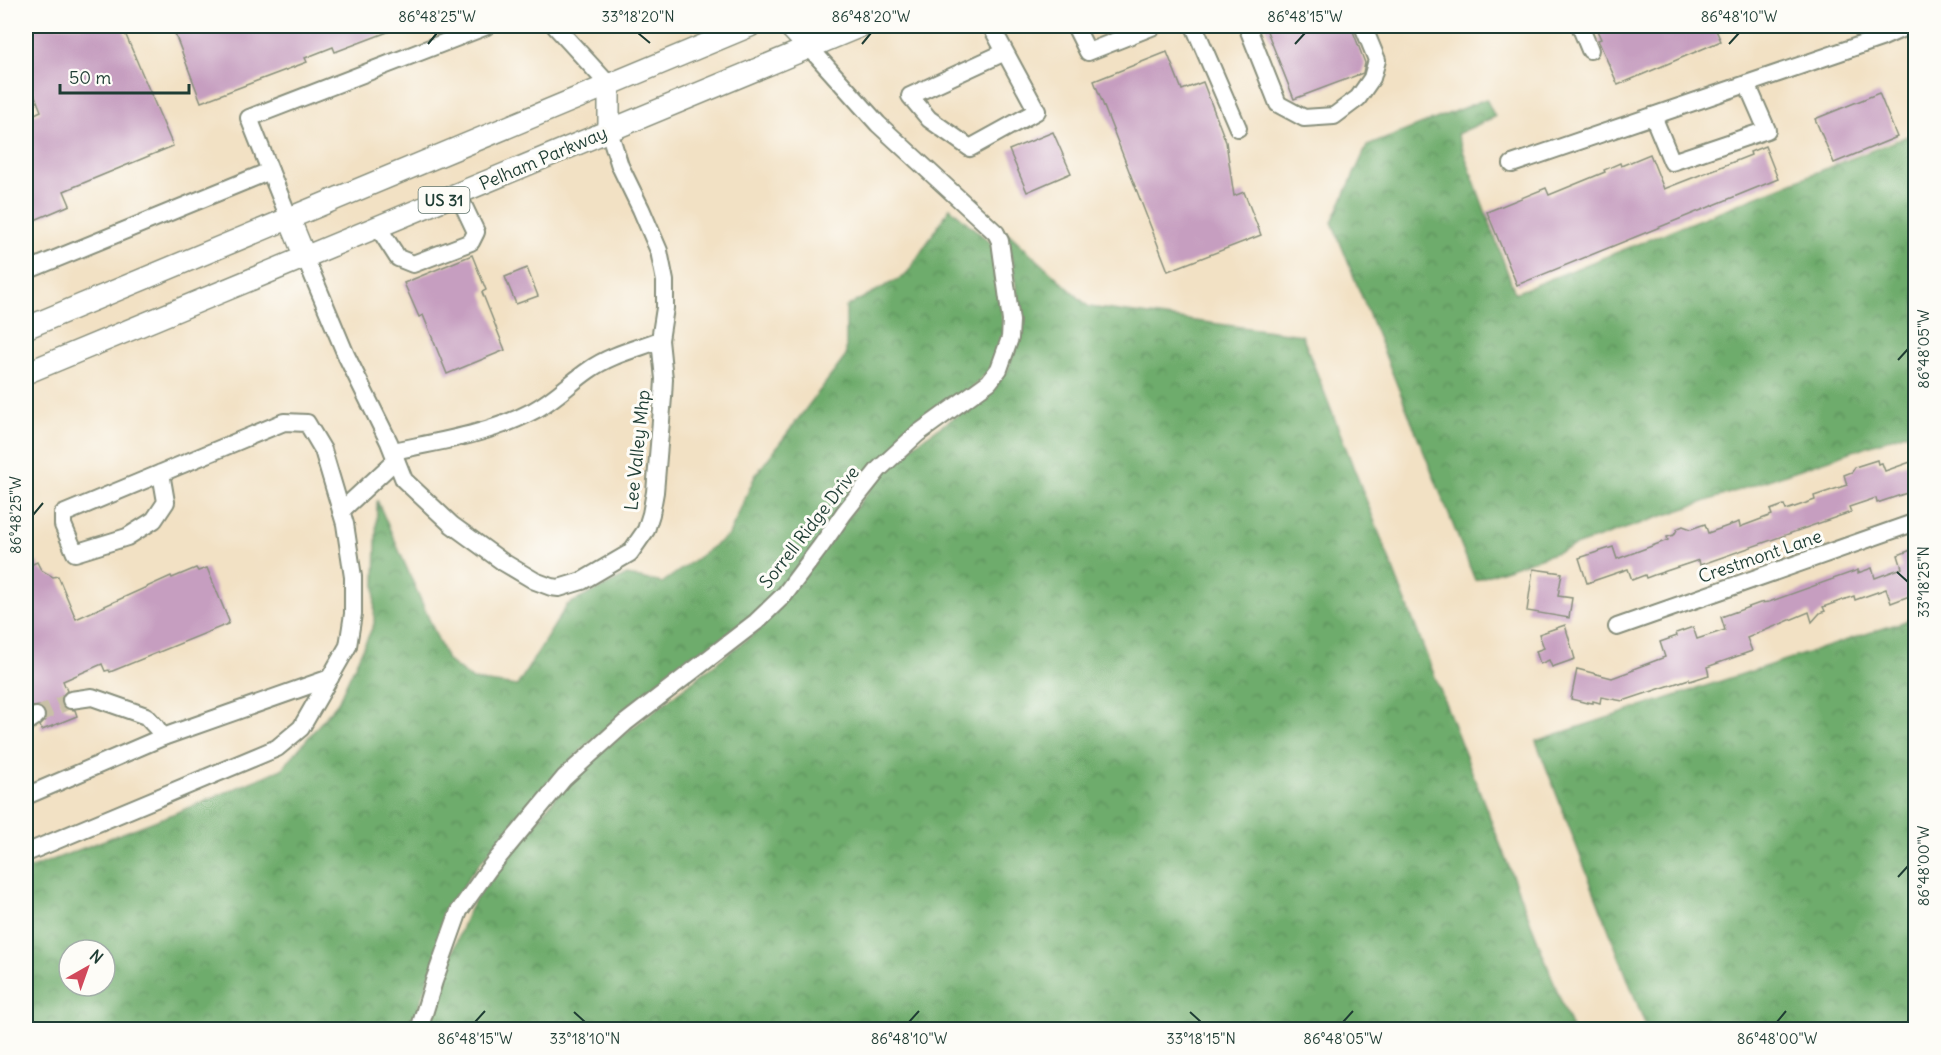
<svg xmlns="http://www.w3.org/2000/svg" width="1941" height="1055" font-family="Delius,sans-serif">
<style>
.forest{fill:url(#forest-crowns);stroke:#467450;stroke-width:1.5;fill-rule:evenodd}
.building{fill:#c69ec0}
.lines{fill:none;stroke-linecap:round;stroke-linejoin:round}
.minor-tunnel{stroke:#c8c0a7;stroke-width:16;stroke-dasharray:16 8;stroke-linecap:butt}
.minor-casing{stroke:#888f7c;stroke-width:20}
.major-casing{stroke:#888f7c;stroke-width:24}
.minor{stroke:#fff;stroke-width:16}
.major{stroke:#fff;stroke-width:21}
.ticks{fill:none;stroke:#1f3d34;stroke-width:2}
.labels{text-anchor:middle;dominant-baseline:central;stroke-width:6;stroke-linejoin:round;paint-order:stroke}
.shield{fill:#fdfcf7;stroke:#62766e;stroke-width:1.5}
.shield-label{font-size:16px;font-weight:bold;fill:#1f3d34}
.street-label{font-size:18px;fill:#1f3d34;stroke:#fdfcf7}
.neatline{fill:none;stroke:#1f3d34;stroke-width:2}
.ticks-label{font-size:15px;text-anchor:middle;fill:#1f3d34}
</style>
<defs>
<pattern id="forest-crowns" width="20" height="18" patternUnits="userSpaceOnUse" patternTransform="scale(1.5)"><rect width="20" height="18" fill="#6eac6c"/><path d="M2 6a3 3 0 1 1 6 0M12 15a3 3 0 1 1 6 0" fill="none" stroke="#5a8d5a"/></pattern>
</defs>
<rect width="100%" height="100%" fill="#fdfcf7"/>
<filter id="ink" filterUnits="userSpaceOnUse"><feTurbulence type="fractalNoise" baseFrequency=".0167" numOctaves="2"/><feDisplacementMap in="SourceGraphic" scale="12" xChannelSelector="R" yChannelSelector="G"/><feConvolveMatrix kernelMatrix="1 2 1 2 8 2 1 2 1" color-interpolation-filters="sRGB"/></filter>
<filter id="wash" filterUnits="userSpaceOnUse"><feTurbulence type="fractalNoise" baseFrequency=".008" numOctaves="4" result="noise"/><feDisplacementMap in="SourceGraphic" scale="24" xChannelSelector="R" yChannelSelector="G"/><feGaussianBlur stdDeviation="1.35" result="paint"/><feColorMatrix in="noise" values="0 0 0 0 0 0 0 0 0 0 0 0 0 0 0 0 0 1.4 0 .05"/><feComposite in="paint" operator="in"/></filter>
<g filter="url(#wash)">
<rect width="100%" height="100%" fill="#f2e1c4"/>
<g class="forest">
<polygon points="1486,99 1495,117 1457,134 1515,293 1915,133 1915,430 1475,580 1332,222 1367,146"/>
<path d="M950 208 993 245 1005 336 996 363 970 390 919 425 784 583 751 619 595 737 542 788 470 875 452 908 412 1029 26 1030V870L178 812 282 769 338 702 374 624 377 500 447 660 473 680 517 686 567 605 627 575 662 583 729 535 755 476 846 356V307L906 275ZM69 950H105V986H69Z"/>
<polygon points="1007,232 1089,307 1302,335 1572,1029 429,1030 441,983 466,917 481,888 510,856 555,798 602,751 759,630 891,463 925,437 979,401 1007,371 1017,345 1020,311"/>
<polygon points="1915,618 1915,1029 1647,1029 1536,741"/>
</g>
<g id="blocks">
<g class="building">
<polygon points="26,26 122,26 173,146 64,191 70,205 30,222 26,212 26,118 41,111 26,73"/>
<polygon points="172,26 401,26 401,27 335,52 333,47 305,58 307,62 201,102"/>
<polygon points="1265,26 1351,26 1365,63 1363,73 1294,99"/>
<polygon points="1595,26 1714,26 1721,41 1618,85 1598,40 1601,39"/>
<polygon points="1167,52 1182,90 1203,82 1226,142 1234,196 1244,192 1261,235 1168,271 1094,81"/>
<polygon points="1879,93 1897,137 1834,163 1815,119"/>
<polygon points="1053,132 1071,173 1027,192 1009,150"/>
<polygon points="1765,146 1778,179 1517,285 1487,212 1546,188 1549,195 1605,172 1604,170 1620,163 1621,166 1650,154 1664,189 1751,155 1750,152"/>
<polygon points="472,255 486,290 482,292 505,350 447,374 423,315 419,317 404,283"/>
<polygon points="527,268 538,296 516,304 505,277"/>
<polygon points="1877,460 1878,464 1882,463 1885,471 1916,460 1916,490 1877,503 1876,498 1849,507 1851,512 1700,565 1699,560 1654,575 1646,578 1645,575 1632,580 1628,569 1587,583 1579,558 1613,547 1617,559 1668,540 1667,537 1674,535 1678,528 1683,526 1691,529 1705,524 1708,533 1739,522 1740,527 1772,515 1770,510 1784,505 1786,510 1815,500 1814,496 1847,485 1844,475 1852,472 1855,467"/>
<polygon points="1916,548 1916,599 1913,600 1912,595 1891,603 1886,589 1855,600 1854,596 1823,607 1825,611 1820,613 1812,622 1809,612 1747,638 1752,651 1707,667 1709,675 1690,681 1689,679 1623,701 1601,697 1600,703 1593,701 1593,703 1587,702 1587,703 1571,699 1577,669 1612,678 1634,670 1633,669 1665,657 1660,642 1677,636 1676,633 1693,627 1697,639 1725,630 1721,617 1760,603 1769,602 1858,570 1858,573 1872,568 1875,578 1902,568 1898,555"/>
<polygon points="37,562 41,570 53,577 58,576 76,619 171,576 172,578 196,568 198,571 207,568 229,621 228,624 110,672 109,670 105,671 102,664 63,681 67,691 62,696 61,702 67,709 75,710 77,716 42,730 40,726 46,720 45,711 40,706 32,707 26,690 26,567"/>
<polygon points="1533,569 1562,573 1558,596 1572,598 1569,618 1527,611"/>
<polygon points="1565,625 1575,659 1552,667 1549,660 1540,664 1536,651 1544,648 1539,634"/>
</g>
</g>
</g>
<g filter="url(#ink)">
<use href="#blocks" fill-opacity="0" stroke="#888f7c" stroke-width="1.5"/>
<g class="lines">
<polyline class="minor-tunnel" points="36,716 71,700"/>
<defs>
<g id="minor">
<polyline points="555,26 609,85"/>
<polyline points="991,26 1037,111 970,148 929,119 910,96 1005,52"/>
<polyline points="1075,26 1088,52 1154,26"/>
<polyline points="1194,26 1238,128"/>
<polyline points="1247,26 1278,104 1304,118 1334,116 1358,98 1372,78 1377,60 1363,26"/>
<polyline points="1580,26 1590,50"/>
<polyline points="1653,116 1672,162 1767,130 1747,84"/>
<polyline points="1512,164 1881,38 1908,26"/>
<polyline points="289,218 249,118 487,26"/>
<polyline points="378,227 398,258 413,264 471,242 476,232 458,194"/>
<polyline points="305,257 346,355 389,442 404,480 452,525 503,562 535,581 551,587 559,588 582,581 630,553 646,530 651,514 655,492 663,397 664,379 660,340 665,308 665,281 659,251 641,209 620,166 609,131"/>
<polyline points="26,271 270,171"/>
<path d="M393 451C441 441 490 434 533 411 554 400 570 383 589 370 610 355 636 349 660 340"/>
<polyline points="341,511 396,460"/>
<polyline points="1617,627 1916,522"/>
<polyline points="71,700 92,697 146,716 156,727 163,737"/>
<polyline points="26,723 36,716"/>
<polyline points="26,796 163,737 330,678"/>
<polyline points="26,853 277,748 301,728 348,646 353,614 353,577 345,524 323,450 307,423 284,422 63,514 63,525 75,553 127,537 154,520 166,502 161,473"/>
<polyline points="419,1030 434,981 459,911 488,870 564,778 625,723 756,622 785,594 821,546 844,513 879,469 917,434 989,382 999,369 1010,338 1011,321 1000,241 996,233 878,124 809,47"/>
</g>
<g id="major">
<polyline points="789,26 809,47"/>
<polyline points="609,131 609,85"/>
<polyline points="289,218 305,257"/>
<polyline points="26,328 750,26"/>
<polyline points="26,373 861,26"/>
</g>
</defs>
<use href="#minor" class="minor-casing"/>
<use href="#major" class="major-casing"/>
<use href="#minor" class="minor"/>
<use href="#major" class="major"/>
</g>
</g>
<path class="ticks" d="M638 33 650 43M428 44 437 33M862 44 871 33M1295 44 1305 33M1729 44 1739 33M1898 360 1908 349M33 515 43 503M1897 572 1908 582M1898 877 1908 866M574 1012 585 1022M1190 1012 1201 1022M475 1022 485 1011M909 1022 919 1011M1343 1022 1353 1011M1777 1022 1786 1011"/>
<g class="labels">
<rect class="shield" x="418.5" y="187" width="51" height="26" rx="4.5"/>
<g class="shield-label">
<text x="444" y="200">US 31</text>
</g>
<g class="street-label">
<text transform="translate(543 158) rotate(-23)">Pelham Parkway</text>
<text transform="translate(637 450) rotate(-84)">Lee Valley Mhp</text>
<text transform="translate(809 527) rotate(-52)">Sorrell Ridge Drive</text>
<text transform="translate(1760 556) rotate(-19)">Crestmont Lane</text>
</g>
</g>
<rect width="1941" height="1055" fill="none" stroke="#fdfcf7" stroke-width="66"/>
<g transform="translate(87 968) rotate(40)"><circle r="28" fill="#fdfcf7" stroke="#a4b0a9" stroke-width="1.5"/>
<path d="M0-4.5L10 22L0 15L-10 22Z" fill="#d1495b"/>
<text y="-9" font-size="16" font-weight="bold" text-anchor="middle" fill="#1f3d34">N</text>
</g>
<path d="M60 84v9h129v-9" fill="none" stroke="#1f3d34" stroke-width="3"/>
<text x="69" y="84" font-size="18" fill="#1f3d34" stroke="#fdfcf7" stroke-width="4.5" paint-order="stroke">50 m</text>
<rect x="33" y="33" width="1875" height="989" class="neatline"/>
<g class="ticks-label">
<text x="437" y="22">86°48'25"W</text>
<text x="638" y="22">33°18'20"N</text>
<text x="871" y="22">86°48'20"W</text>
<text x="1305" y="22">86°48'15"W</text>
<text x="1739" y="22">86°48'10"W</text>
<text transform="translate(1924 349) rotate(-90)" y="5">86°48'05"W</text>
<text transform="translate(16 515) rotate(-90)" y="5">86°48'25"W</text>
<text transform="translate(1924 582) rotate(-90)" y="5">33°18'25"N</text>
<text transform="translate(1924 866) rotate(-90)" y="5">86°48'00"W</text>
<text x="475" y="1044">86°48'15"W</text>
<text x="585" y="1044">33°18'10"N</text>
<text x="909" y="1044">86°48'10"W</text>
<text x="1201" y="1044">33°18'15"N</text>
<text x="1343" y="1044">86°48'05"W</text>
<text x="1777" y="1044">86°48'00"W</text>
</g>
</svg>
